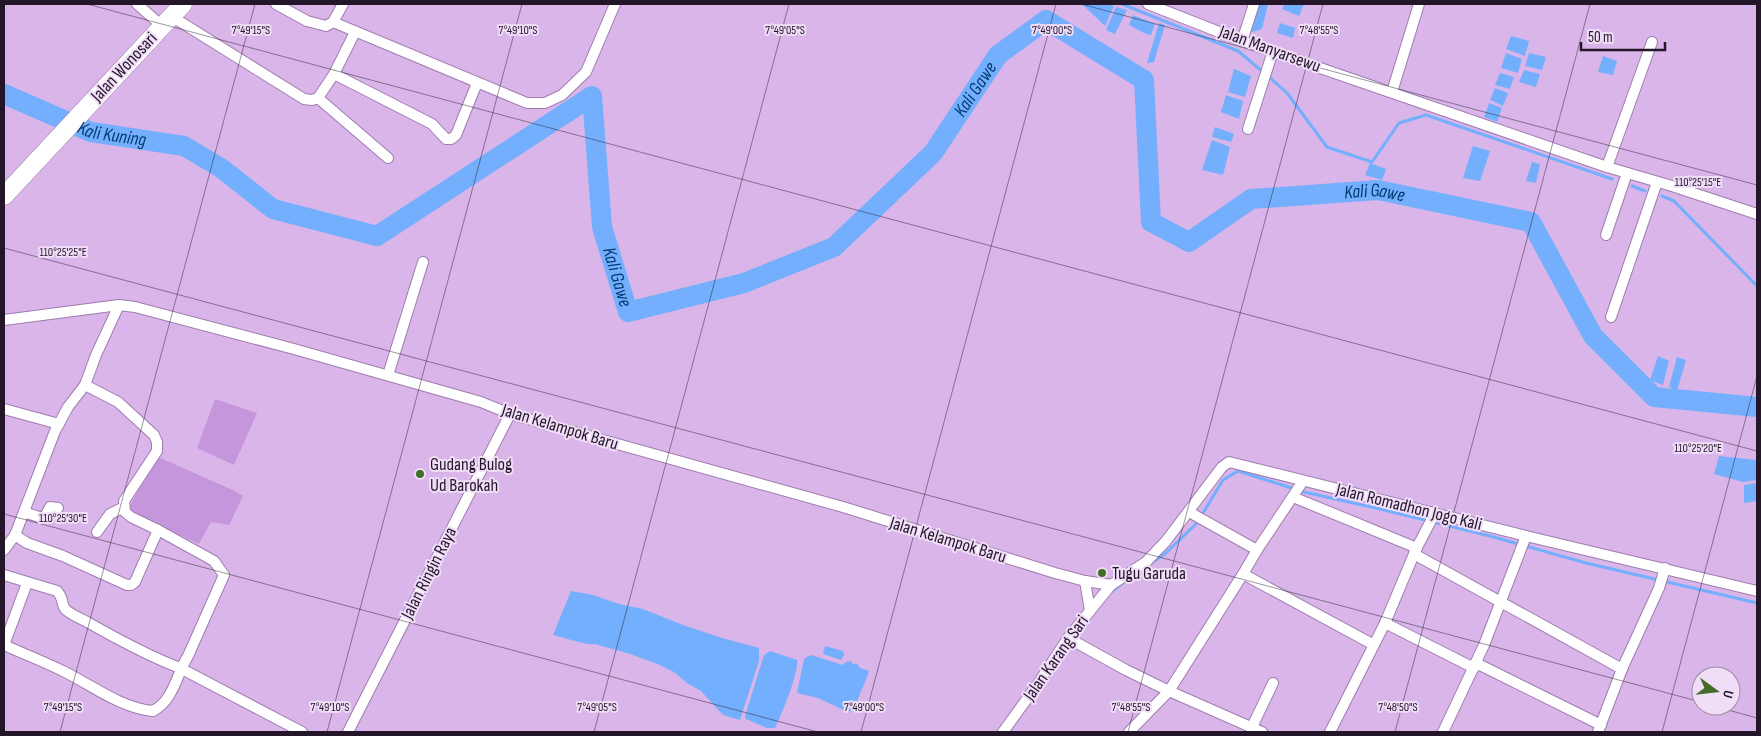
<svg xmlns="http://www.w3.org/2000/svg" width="1761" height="736" font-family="'Sofia Sans Condensed',sans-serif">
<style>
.green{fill:#c696dc}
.water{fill:#73affc}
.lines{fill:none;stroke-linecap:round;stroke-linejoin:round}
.stream{stroke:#73affc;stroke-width:3}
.river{stroke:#73affc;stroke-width:20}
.minor-casing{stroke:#9f7daf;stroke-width:12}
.trunk-casing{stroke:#9f7daf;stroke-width:19}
.minor{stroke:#fff;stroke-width:10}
.trunk{stroke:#fff;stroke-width:18}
.ticks{fill:none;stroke:#231629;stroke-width:1;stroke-opacity:0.45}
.poi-dot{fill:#426c28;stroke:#f0ddf8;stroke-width:2}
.labels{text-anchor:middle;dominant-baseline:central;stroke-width:4;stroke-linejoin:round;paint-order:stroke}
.street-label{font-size:18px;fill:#231629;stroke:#f0ddf8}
.poi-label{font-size:18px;fill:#231629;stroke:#f0ddf8;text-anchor:start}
.water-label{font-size:19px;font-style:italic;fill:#043b76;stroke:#f0ddf8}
.ticks-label{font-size:12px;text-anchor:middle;fill:#231629;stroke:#f0ddf8;stroke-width:4;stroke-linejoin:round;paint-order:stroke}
</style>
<rect width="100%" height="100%" fill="#d9b5ea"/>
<g class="green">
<polygon points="215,399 257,413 234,465 197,448"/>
<polygon points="156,456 235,491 243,496 229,525 211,522 199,544 128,510"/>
</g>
<g class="water">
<polygon points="1082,4 1107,4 1114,6 1105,26"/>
<polygon points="1259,4 1268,4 1262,29 1249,33"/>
<polygon points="1285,4 1304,4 1299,16 1282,9"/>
<polygon points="1116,7 1127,10 1115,34 1106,30"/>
<polygon points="1133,15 1155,24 1151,35 1144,33 1129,25"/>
<polygon points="1159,23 1165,25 1154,62 1147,63"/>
<polygon points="1280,23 1295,28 1293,38 1277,33"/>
<polygon points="1511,36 1529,41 1525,56 1506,49"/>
<polygon points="1506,53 1522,59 1518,73 1501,68"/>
<polygon points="1529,53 1546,57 1542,70 1525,66"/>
<polygon points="1603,56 1617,61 1613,75 1598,72"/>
<polygon points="1234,69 1251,76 1245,97 1228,92"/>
<polygon points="1524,70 1540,74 1536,87 1519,82"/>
<polygon points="1500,73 1514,77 1510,89 1495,85"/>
<polygon points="1495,88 1508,93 1503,106 1490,100"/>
<polygon points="1226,95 1243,101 1239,119 1221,112"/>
<polygon points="1489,103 1502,108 1497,122 1484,117"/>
<polygon points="1215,127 1234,134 1231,142 1212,137"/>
<polygon points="1212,140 1230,147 1223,175 1202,170"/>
<polygon points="1473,146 1490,151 1480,181 1463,178"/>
<polygon points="1532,162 1540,164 1536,183 1526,181"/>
<polygon points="1370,163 1386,169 1382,180 1365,175"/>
<polygon points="1658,356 1669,361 1663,385 1650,380"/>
<polygon points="1677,357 1686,360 1677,391 1669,387"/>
<polygon points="1719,456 1757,460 1757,480 1743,482 1714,474"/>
<polygon points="1757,483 1757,501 1744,503 1744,485"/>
<path d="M571 591 593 595 619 604 643 609 683 625 722 638 759 648V661L740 720 723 715 701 691 687 683 674 672 660 665 630 654 595 644C587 646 563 637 553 635Z"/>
<polygon points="825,646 843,651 844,655 841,660 823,654"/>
<path d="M770 651 797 660C799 673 781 715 775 728H767L746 719 745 716 764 655Z"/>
<polygon points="811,655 843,665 846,662 851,661 853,664 857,664 860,668 867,670 869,672 853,711 846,711 818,698 797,693 803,663 805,658"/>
</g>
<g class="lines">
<g class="stream">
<polyline points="1122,4 1238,51 1263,72"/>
<polyline points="1268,76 1287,93 1327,147 1372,162 1399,123 1426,115 1612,179"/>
<polyline points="1632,186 1645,191"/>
<polyline points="1662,196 1674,201 1757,286"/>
<polyline points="1150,564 1166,553 1197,523 1223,480 1238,471 1304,492 1380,509 1490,536 1586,563 1757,603"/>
<polyline points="1111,592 1124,582"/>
</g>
<path class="river" id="s1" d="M4 94 91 132 184 146 221 168 273 209 377 236 592 96 602 227 628 312 744 283 834 247 933 153 998 55 1046 20 1144 80 1151 222 1189 242 1251 199 1378 190 1531 222 1593 336 1654 397 1757 407"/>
<defs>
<g id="minor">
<polyline points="137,4 162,26"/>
<polyline points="276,4 307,21 326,26 333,22 343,4"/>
<polyline points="1148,4 1242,41 1607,167 1672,186 1757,214"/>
<polyline points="171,16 304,99 312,100 318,98 334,74 355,32"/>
<polyline points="333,22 527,103 545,103 562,95 586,72 615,4"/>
<polyline points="1242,41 1254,4"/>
<polyline points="334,74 432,124 446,139 451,139 456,135 477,83"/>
<polyline points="1392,92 1419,4"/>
<polyline points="318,98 388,158"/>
<polyline points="1248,129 1273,51"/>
<polyline points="1607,167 1652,42"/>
<polyline points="1606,235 1627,173"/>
<polyline points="1611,317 1657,182"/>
<polyline points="4,320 119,305 135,307 294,349 481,402 510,414 843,507 1055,573 1085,581 1111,585"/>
<polyline points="388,375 423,262"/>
<polyline points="4,409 59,424"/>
<polyline points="1293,497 1417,548"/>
<polyline points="24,512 42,518 45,517 50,507 58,508"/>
<polyline points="1189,512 1257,550 1243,574 1374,645"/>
<polyline points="97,532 110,514 124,507"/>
<polyline points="15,535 27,543 63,556 127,585 131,585 135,582 158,530"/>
<polyline points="4,550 15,535 55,431 68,407 85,385 96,355 119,305"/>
<polyline points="1257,550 1303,481"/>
<polyline points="1414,553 1435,513"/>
<path d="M4 575 57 591C64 598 61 604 65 609 71 615 82 619 89 623 119 640 148 656 180 668L302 732"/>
<polyline points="1085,581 1090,611"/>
<polyline points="1385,623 1474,668"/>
<polyline points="1068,638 1126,670 1169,691 1262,732"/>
<path d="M4 645C24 654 45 662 65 672 93 686 121 708 153 711 174 700 176 675 188 656L224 575 214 561 158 530 131 517 125 512 124 501 157 451V442L154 435 118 402 85 385"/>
<polyline points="4,645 27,583"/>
<polyline points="1476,663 1601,725"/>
<polyline points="1252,727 1273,683"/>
<polyline points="348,732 510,414"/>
<polyline points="1003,732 1037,685 1068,638 1111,585 1146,562 1166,541 1222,467 1229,462 1526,536 1757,591"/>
<polyline points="1129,732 1169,691 1243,574"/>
<polyline points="1330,732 1385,623 1414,554 1622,669"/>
<polyline points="1443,732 1484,645 1526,536"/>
<polyline points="1598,732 1622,669 1659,588 1665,568"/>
</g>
<polyline id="trunk" points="4,196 183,4"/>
</defs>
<use href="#minor" class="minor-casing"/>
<use href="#trunk" class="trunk-casing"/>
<use href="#minor" class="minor"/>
<use href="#trunk" class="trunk"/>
</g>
<path class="ticks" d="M87 4 1757 451M1081 4 1757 185M4 248 1701 702M4 514 818 732M1714 706 1757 718M60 732 255 4M327 732 522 4M594 732 789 4M861 732 1056 4M1128 732 1323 4M1395 732 1590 4M1662 732 1757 376"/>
<g class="poi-dot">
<circle cx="420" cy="474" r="5"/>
<circle cx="1102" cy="573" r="5"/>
</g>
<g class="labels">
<g class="street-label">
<text transform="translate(1270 49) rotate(20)">Jalan Manyarsewu</text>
<text transform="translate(124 67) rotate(-47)">Jalan Wonosari</text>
<text transform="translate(560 427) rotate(17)">Jalan Kelampok Baru</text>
<text transform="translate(1409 507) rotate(14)">Jalan Romadhon Jogo Kali</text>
<text transform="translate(948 540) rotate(17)">Jalan Kelampok Baru</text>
<text transform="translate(429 573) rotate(-63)">Jalan Ringin Raya</text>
<text transform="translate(1056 658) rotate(-55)">Jalan Karang Sari</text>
</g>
<g class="poi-label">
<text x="430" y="464">Gudang Bulog<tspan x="430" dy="21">Ud Barokah</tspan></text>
<text x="1112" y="573">Tugu Garuda</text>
</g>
<g class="water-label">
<text stroke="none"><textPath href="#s1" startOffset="1312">Kali Gawe</textPath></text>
<text stroke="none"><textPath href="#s1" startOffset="116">Kali Kuning</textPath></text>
<text stroke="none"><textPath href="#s1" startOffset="1912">Kali Gawe</textPath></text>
<text stroke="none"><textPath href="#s1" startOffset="846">Kali Gawe</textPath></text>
</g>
</g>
<g class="ticks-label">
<text x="251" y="34">7°49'15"S</text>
<text x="518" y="34">7°49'10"S</text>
<text x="785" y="34">7°49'05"S</text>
<text x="1052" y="34">7°49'00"S</text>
<text x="1319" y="34">7°48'55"S</text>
<text x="1698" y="186">110°25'15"E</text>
<text x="63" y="256">110°25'25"E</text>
<text x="1698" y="452">110°25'20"E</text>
<text x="63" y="522">110°25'30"E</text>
<text x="63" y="711">7°49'15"S</text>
<text x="330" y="711">7°49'10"S</text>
<text x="597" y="711">7°49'05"S</text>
<text x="864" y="711">7°49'00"S</text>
<text x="1131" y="711">7°48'55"S</text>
<text x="1398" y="711">7°48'50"S</text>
</g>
<rect width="1761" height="736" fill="none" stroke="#231629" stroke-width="10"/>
<g transform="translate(1716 691) rotate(105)"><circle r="24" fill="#f0ddf8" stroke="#9e8da5"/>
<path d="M0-4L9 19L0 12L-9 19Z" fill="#426c28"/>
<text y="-8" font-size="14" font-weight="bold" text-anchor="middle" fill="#231629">U</text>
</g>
<path d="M1581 42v8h84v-8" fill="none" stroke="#231629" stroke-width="2.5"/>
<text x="1588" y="42" font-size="15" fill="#231629" stroke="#f0ddf8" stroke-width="4" paint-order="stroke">50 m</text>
</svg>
